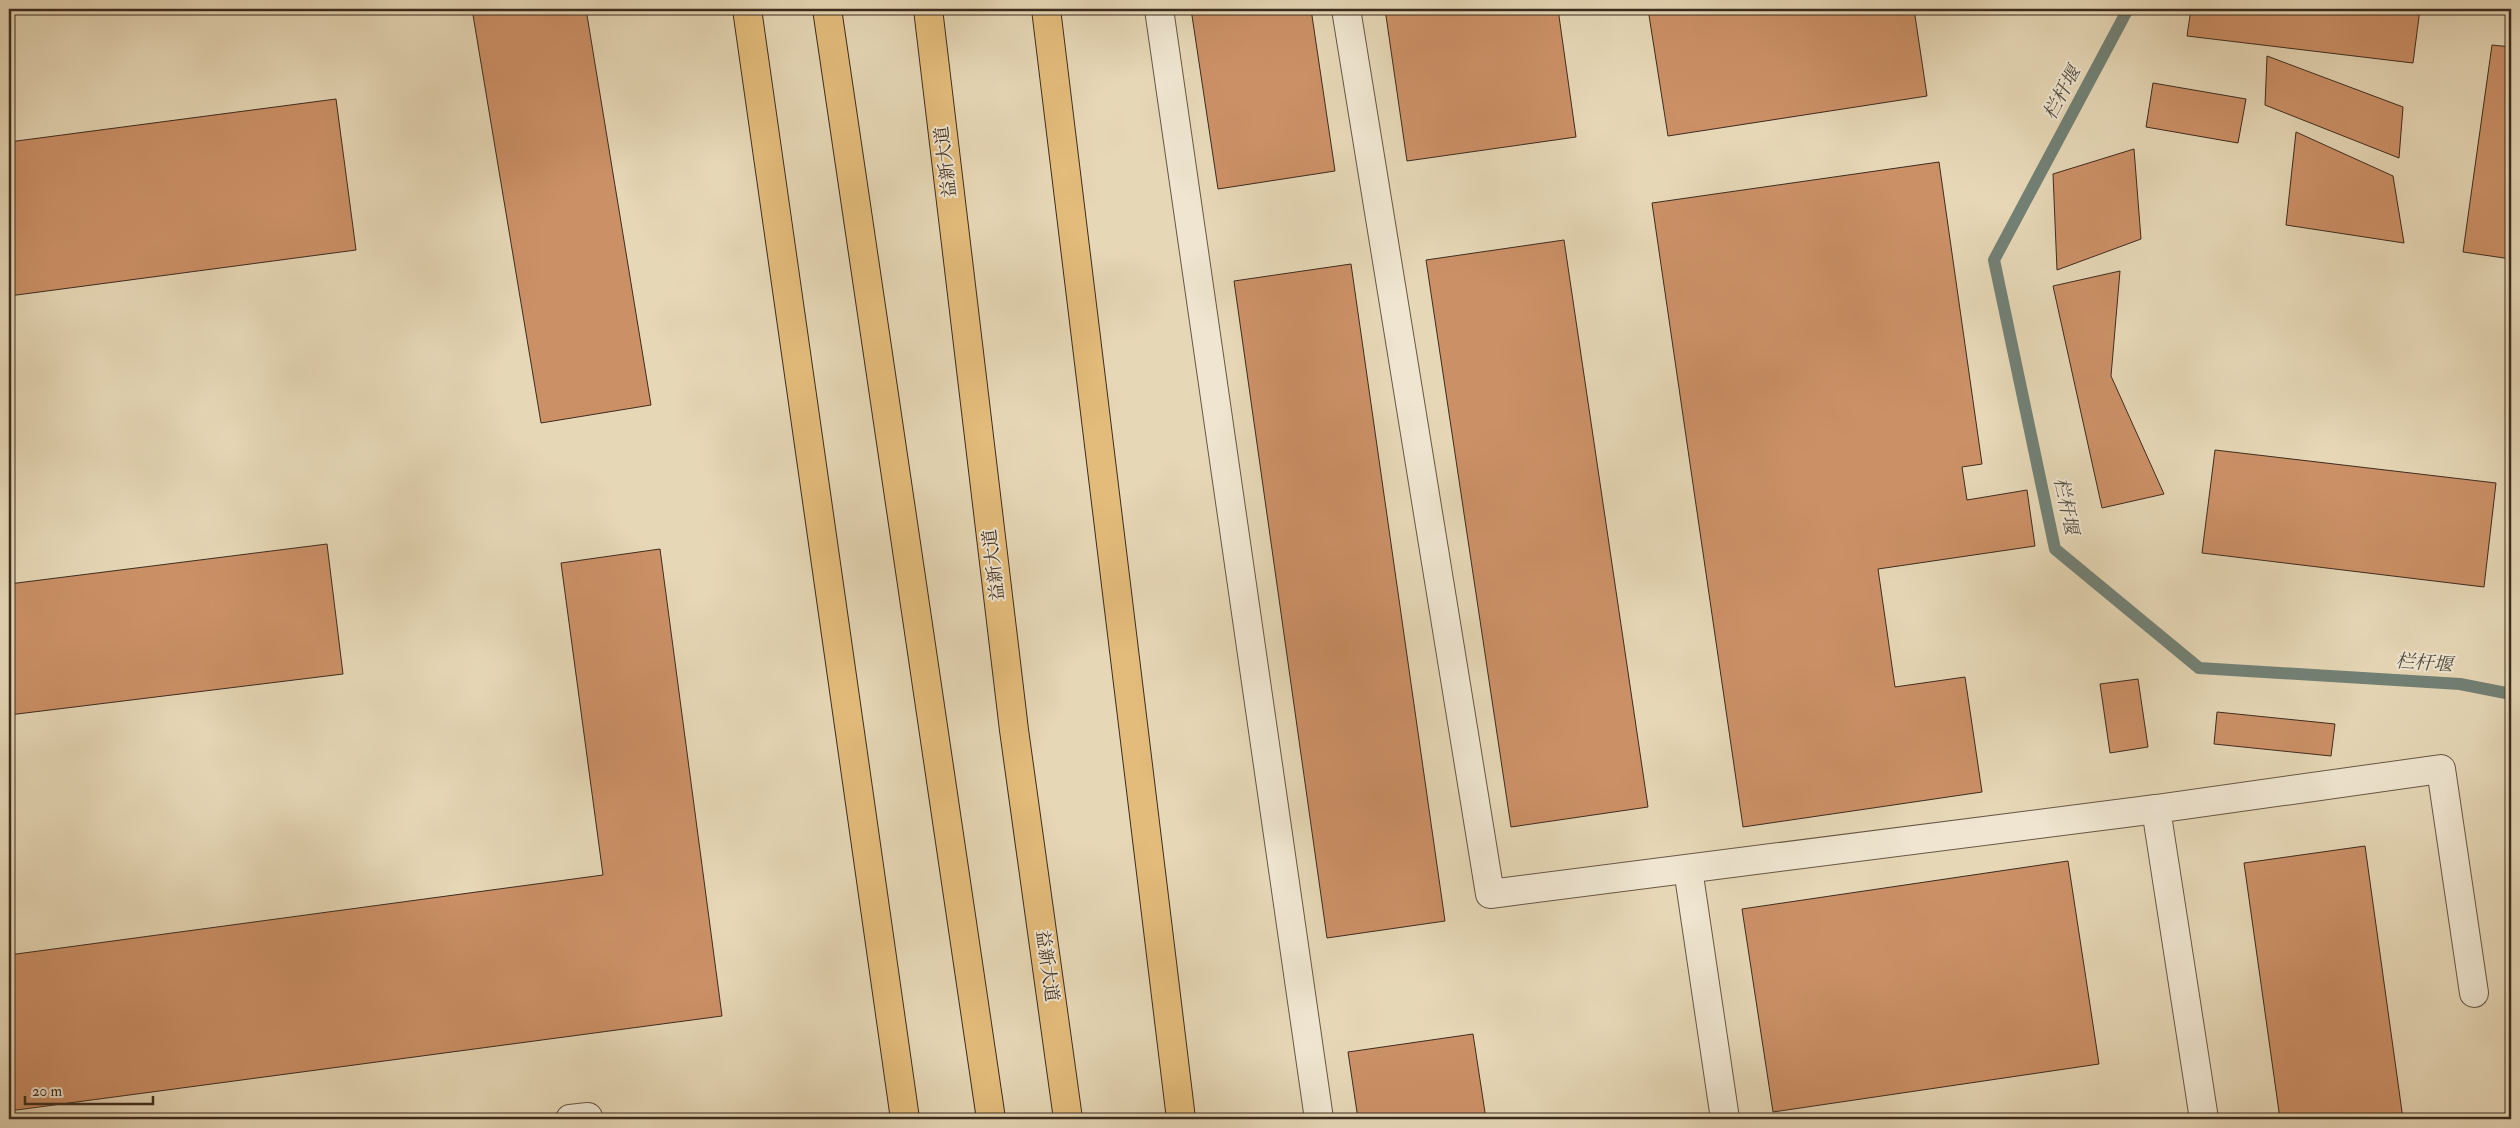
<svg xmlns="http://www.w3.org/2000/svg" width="2520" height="1128" font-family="'IM FELL Double Pica','Noto Serif SC',serif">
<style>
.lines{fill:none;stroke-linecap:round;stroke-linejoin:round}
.stream{stroke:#728176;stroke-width:12}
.building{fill:#cc9067;stroke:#3d2c1e}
.street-casing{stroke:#675744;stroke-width:30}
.primary-casing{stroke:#3d2c1e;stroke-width:30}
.highway-casing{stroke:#3d2c1e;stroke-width:30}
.street{stroke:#efe5d0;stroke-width:28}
.primary{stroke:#e3bc7b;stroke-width:28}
.highway{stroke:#e3bc7b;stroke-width:28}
.labels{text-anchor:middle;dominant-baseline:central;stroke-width:4;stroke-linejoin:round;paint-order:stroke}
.street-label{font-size:18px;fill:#3d2c1e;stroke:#efe5d0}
.water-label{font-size:19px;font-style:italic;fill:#534f43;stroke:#efe5d0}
</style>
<rect width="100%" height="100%" fill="#e6d7b6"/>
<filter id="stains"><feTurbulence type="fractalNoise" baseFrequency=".004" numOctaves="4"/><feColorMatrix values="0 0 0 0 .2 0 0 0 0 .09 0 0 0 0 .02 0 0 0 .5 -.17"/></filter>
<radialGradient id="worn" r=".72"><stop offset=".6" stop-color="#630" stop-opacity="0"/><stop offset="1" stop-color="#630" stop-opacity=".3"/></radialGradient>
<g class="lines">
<polyline class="stream" points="2128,9 1994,260 2055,549 2199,668 2460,684 2511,694"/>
</g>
<g class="building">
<polygon points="472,9 586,9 651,405 541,423"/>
<polygon points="1191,9 1311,9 1335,171 1218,189"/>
<polygon points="1385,9 1558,9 1576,137 1407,161"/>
<polygon points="1648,9 1914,9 1927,96 1668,136"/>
<polygon points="2191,9 2341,9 2359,11 2360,9 2420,9 2413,63 2187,36"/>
<polygon points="2492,45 2511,47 2511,259 2463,252"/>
<polygon points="2267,56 2403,107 2399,158 2265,105"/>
<polygon points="2153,83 2246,99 2238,143 2146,127"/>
<polygon points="336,99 356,250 9,296 9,142"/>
<polygon points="2296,132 2393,176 2404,243 2286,225"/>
<polygon points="2134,149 2141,239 2057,270 2053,174"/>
<polygon points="1939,162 1982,464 1962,467 1967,500 2027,490 2035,546 1878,569 1895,687 1965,677 1982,792 1743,827 1652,203"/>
<polygon points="1564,240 1648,807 1511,827 1426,260"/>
<polygon points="1351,264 1445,921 1327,938 1234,281"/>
<polygon points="2120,271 2111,376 2164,494 2102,508 2053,286"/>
<polygon points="2215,450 2496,483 2484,587 2202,553"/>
<polygon points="327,544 343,674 9,715 9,584"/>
<polygon points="660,549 722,1016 9,1111 9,955 603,875 561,563"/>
<polygon points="2138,679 2148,747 2110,753 2100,684"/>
<polygon points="2217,712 2335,724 2331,756 2214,744"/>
<polygon points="2365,846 2403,1119 2280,1119 2244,863"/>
<polygon points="2068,861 2099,1064 1773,1112 1742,909"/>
<polygon points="1473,1034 1486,1119 1358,1119 1348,1052"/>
</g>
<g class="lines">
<defs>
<g id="street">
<polyline points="1159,9 1319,1119"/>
<polyline points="1346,9 1490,894 2156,809"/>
<polyline points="1688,869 1725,1119"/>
<polyline points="570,1119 588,1117"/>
<polyline points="2204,1119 2156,809 2441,769 2474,993"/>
</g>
<g id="primary">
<polyline points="928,9 1014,730 1068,1119"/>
<polyline points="1046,9 1181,1119"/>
</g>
<g id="highway">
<polyline points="747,9 905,1119"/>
<polyline points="827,9 991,1119"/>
</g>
</defs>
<use href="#street" class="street-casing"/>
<use href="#primary" class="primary-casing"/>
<use href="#highway" class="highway-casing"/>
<use href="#street" class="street"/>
<use href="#primary" class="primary"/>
<use href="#highway" class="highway"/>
</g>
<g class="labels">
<g class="street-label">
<text transform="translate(946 162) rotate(-97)">益新大道</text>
<text transform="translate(994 565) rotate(-97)">益新大道</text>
<text transform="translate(1047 966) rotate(82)">益新大道</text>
</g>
<g class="water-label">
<text transform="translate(2062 93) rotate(-62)">栏杆堰</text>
<text transform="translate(2066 506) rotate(78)">栏杆堰</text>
<text transform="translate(2424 663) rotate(4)">栏杆堰</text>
</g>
</g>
<rect width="2520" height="1128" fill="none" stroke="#e6d7b6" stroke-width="30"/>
<rect x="10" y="10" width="2500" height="1108" fill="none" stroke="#3d2c1e" stroke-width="2.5"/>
<rect x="15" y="15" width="2490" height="1098" fill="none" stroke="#3d2c1e"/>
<path d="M25 1096v8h128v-8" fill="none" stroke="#3d2c1e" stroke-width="2.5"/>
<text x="32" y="1096" font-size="15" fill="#3d2c1e" stroke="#efe5d0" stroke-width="4" paint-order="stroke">20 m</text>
<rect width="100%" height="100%" filter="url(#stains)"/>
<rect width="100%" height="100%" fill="url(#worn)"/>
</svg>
